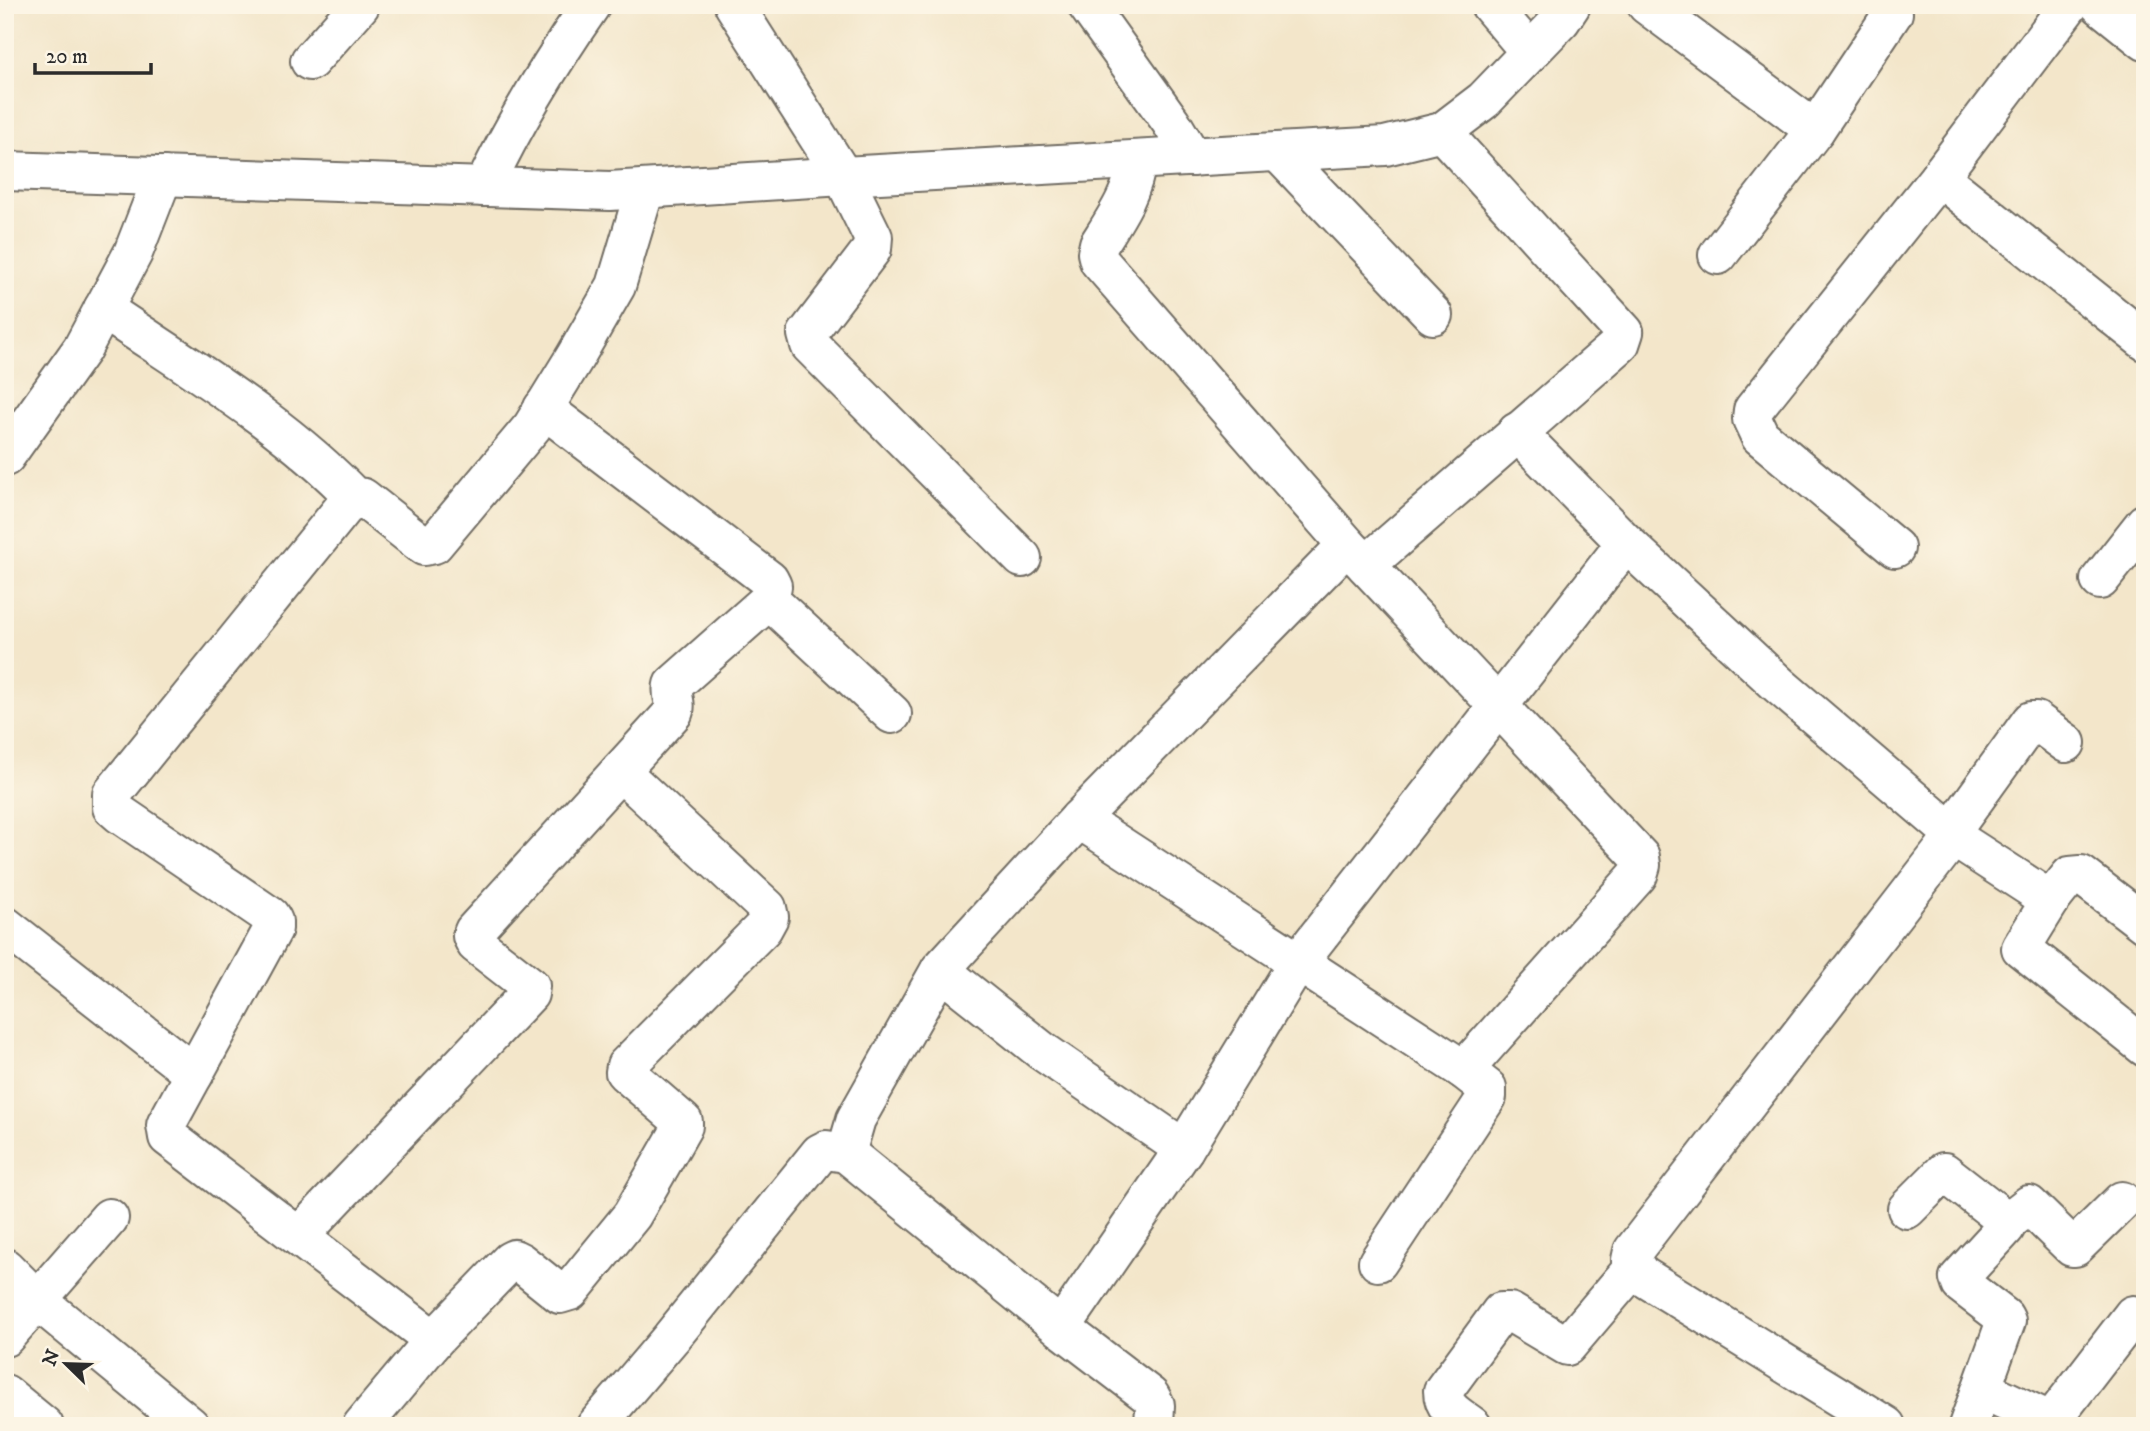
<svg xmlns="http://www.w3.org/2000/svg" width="2150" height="1431" font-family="'IM FELL DW Pica',serif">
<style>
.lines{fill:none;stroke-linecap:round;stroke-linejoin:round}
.street-casing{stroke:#716c63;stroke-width:42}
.street{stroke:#fff;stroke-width:38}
</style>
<rect width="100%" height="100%" fill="#fcf5e5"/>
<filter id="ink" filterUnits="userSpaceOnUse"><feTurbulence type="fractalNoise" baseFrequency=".0143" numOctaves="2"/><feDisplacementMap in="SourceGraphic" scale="14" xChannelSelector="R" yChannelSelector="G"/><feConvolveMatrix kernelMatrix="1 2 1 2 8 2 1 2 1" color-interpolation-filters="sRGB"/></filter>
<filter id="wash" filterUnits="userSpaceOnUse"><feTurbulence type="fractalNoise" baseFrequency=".00686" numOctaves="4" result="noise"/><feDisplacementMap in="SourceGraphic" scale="28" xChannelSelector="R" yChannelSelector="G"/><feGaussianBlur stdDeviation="1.57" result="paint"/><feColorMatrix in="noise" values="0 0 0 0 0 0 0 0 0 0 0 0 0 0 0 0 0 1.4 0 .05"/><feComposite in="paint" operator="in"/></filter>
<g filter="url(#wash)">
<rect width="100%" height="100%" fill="#f3e6ca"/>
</g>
<g filter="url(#ink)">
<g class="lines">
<defs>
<g id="street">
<polyline points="734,5 843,176 873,237 872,249 807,334 810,345 1022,558"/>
<polyline points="1087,5 1171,122 1192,157"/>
<polyline points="1490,5 1530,52"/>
<polyline points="1647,5 1815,130"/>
<polyline points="2100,5 2145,41"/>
<polyline points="310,61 360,5"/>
<polyline points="1278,152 1433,315"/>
<path d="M1137 160C1133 193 1116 217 1099 244L1097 253 1099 261 1347 545 1640 857 1641 865 1638 875 1464 1070"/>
<polyline points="5,171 610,191 843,176 1385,146 1442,132 1484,100 1561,20 1571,5"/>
<polyline points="1939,177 2145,341"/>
<path d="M484 187C515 122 550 64 591 5"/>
<polyline points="1718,255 1815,130 1893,13"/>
<path d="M103 309C190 368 284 423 356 499"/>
<polyline points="1517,432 1626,543 1779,685 1951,832 1951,840 1633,1251 1631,1260 1641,1275 1886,1426"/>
<polyline points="5,457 82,349 133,253 163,176"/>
<polyline points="1895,548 1760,436 1752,419 1753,410 1939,177 2069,5"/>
<polyline points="1366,565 1620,344 1624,332 1442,132"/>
<polyline points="2100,580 2145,523"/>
<polyline points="769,600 892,714"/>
<polyline points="1079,819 1464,1070 1487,1088 1487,1097 1378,1262"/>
<polyline points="1951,832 2031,721 2036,721 2066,743"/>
<polyline points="1953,837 2047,898 2050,901 2021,948 2145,1047"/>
<polyline points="2050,901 2070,876 2081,875 2145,924"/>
<polyline points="5,926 194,1074"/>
<polyline points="1184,1149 1042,1051 940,970 1079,819 1347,545"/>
<polyline points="846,1153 856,1119 940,970"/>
<polyline points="1907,1209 1944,1172 2003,1218 2005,1228 1959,1278 1961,1284 2004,1317 2006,1321 1968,1426"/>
<polyline points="2006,1223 2029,1205 2072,1247 2075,1247 2122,1201"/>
<path d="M299 1236 529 994 530 986 476 944 472 936 474 931 673 713C678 703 670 695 673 685L769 600 772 586 769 580 543 408"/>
<polyline points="5,1268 37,1300 190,1426"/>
<polyline points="1061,1328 1184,1149 1298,962 1626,543"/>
<polyline points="5,1337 109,1218"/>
<polyline points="434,1340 168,1137 166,1125 273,929 273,921 270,916 120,814 112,807 112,794 346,505 363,498 424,546 434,544 532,427 575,357 616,286 645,189"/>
<polyline points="1982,1389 2043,1418 2049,1419 2056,1415 2133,1315"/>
<polyline points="5,1394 44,1426"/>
<polyline points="362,1426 434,1340 510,1261 514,1259 520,1262 560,1294 570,1291 632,1215 683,1126 683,1122 625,1072 626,1066 763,928 769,917 767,908 620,771"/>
<polyline points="596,1426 671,1338 820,1153 826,1150 846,1153 1061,1328 1150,1396 1155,1405 1154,1426"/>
<path d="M1472 1426C1459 1416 1443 1409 1443 1391L1501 1312H1510L1567 1346 1634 1267"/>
</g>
</defs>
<use href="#street" class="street-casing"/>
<use href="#street" class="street"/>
</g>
</g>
<rect width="2150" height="1431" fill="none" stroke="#fcf5e5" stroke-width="28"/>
<g transform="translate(66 1364) rotate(293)" stroke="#fcf5e5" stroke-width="5" paint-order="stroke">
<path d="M0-5L12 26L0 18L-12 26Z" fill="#2b2b2b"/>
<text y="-10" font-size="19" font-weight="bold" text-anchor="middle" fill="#2b2b2b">N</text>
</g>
<path d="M35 63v10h116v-10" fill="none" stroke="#2b2b2b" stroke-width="3.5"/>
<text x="46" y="63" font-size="21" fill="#2b2b2b" stroke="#fcf5e5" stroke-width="5" paint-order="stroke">20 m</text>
</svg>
